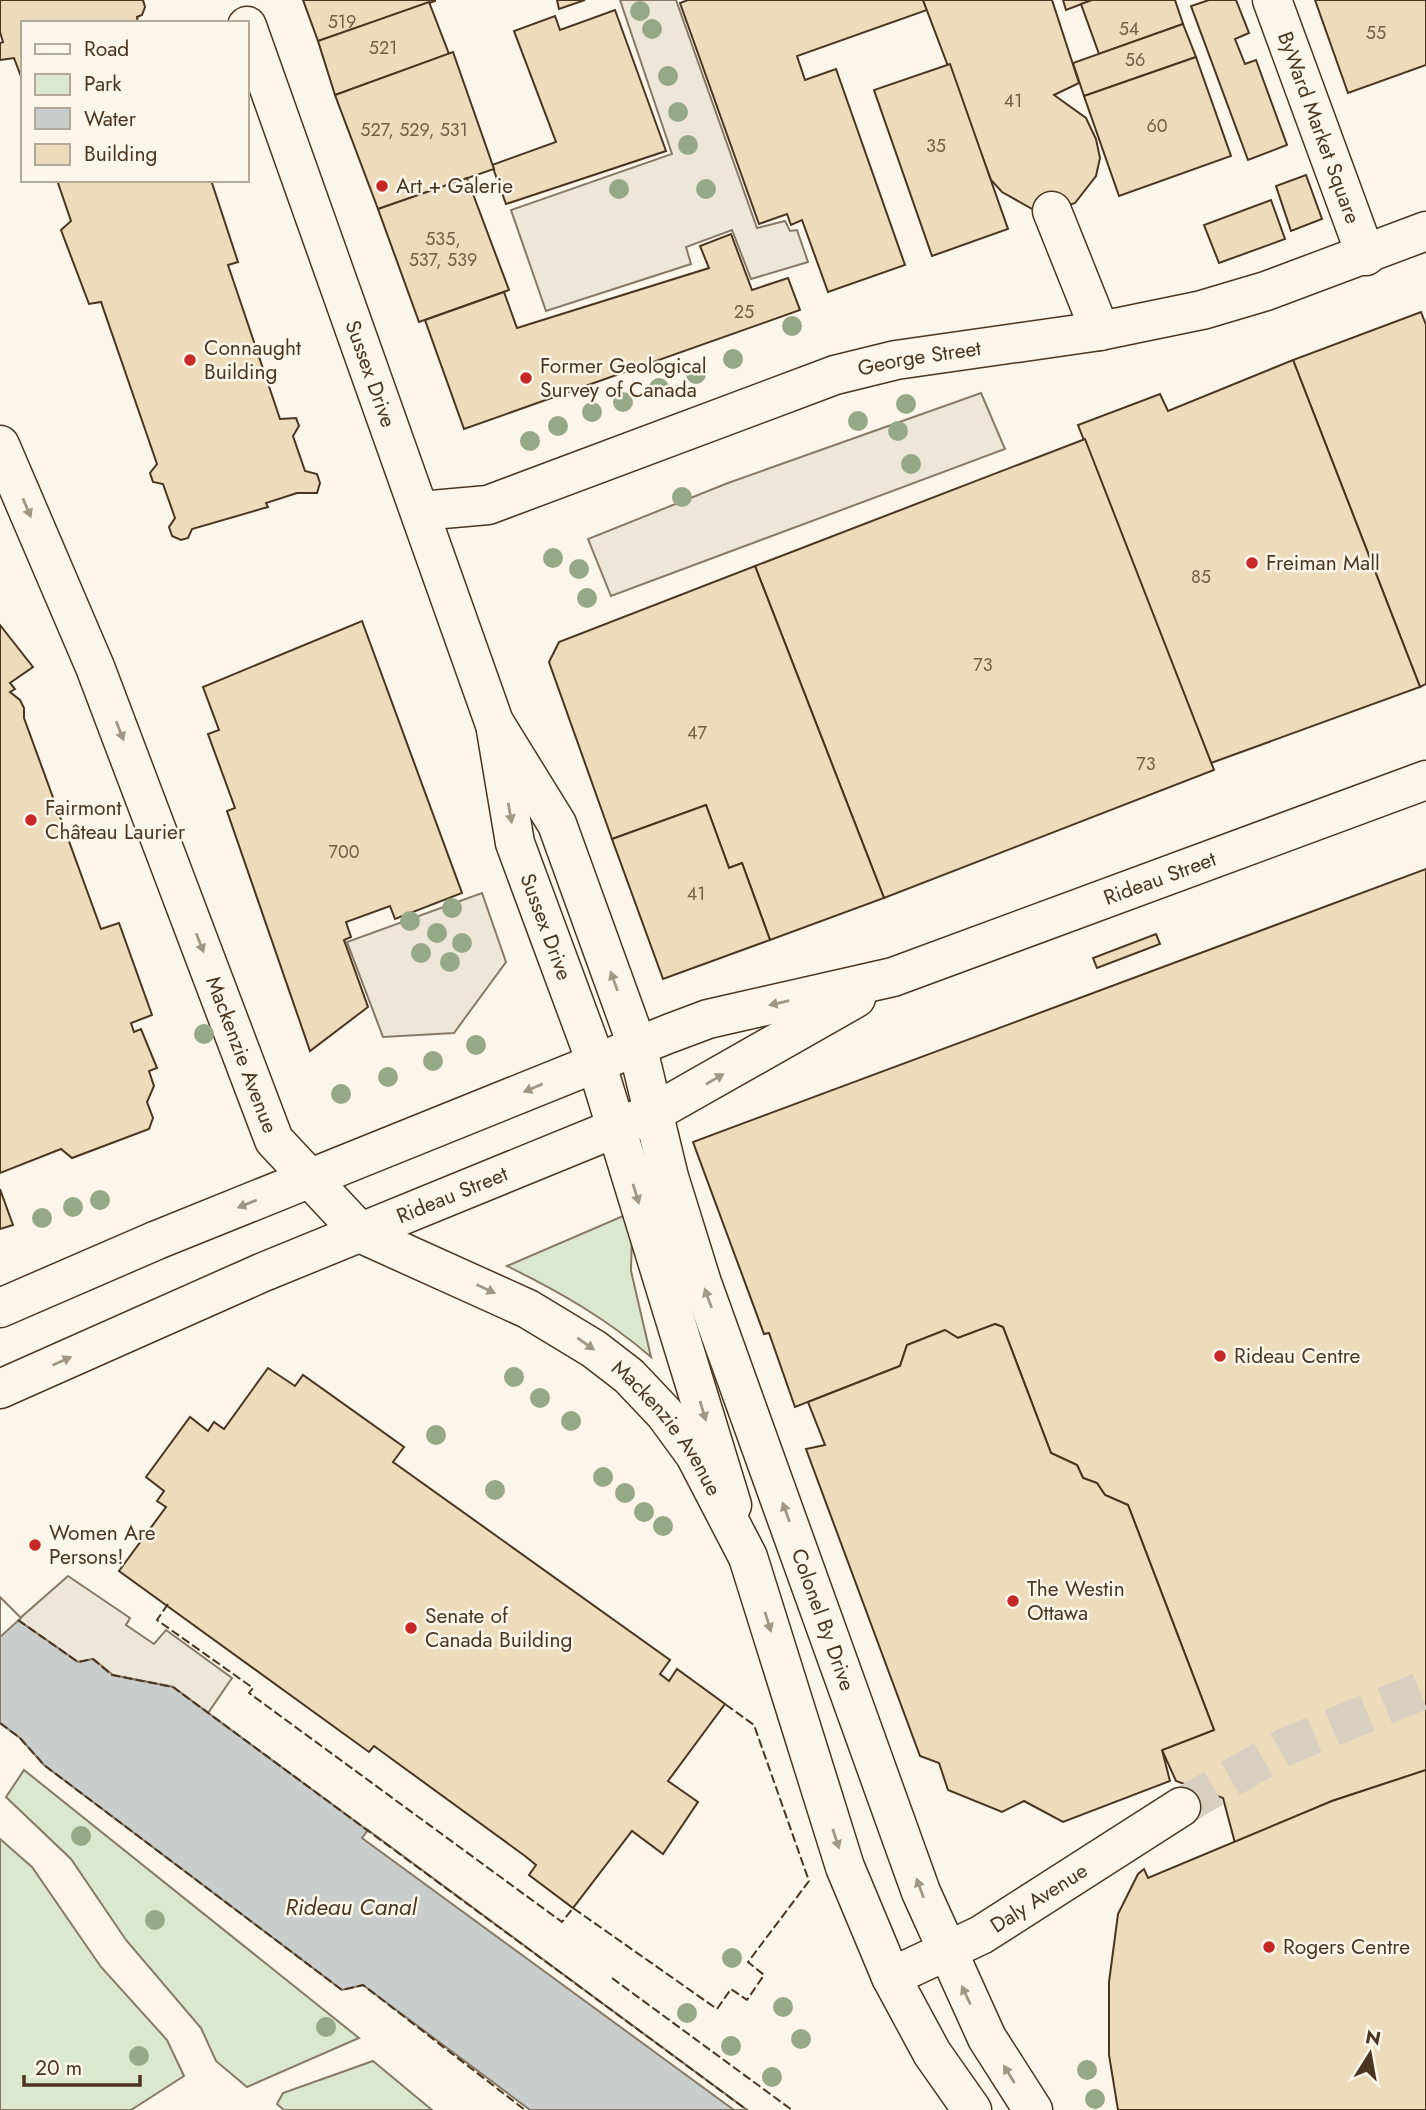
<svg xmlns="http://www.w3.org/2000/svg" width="1426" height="2110" font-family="Jost,sans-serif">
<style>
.green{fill:#dce7d0;stroke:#887966;stroke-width:2}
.parking{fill:#ede7d9;stroke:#887966;stroke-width:2}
.water{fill:#c9cecd;stroke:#887966;stroke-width:2}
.pier{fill:#fbf6e9;stroke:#887966;stroke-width:2}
.building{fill:#ecdcbc;stroke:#4a3520;stroke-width:2}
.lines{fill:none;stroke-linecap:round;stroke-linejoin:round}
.minor-tunnel{stroke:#d8cfc1;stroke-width:38;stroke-dasharray:38 19;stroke-linecap:butt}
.minor-casing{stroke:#4a3520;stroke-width:41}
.major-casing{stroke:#4a3520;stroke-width:41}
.minor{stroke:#fbf6e9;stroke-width:38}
.major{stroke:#fbf6e9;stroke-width:38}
.fence{stroke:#4a3520;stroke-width:2;stroke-dasharray:9 3.5;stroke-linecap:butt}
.tree{fill:#96a887}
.oneway{fill:#a29684}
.poi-dot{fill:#c62828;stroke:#fbf6e9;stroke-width:2.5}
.labels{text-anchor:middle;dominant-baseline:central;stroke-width:5;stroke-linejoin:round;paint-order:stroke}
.number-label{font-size:18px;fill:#725f47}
.street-label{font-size:21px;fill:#4a3520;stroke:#fbf6e9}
.poi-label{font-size:21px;fill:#4a3520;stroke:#fbf6e9;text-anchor:start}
.water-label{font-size:23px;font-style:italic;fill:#4a3520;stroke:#fbf6e9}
</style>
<rect width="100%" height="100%" fill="#fbf6e9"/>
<g class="green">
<path d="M623 1216 632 1234 631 1271 651 1357C607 1319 560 1292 507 1266Z"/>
<polygon points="24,1770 359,2038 247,2087 216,2061 201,2028 126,1940 71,1859 6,1797"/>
<polygon points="0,1839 32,1867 101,1967 167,2040 184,2076 131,2110 0,2110"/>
<polygon points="373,2061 432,2110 284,2110 277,2104 283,2093"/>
</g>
<g class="parking">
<polygon points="620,0 676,0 757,228 785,221 790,231 797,230 808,262 751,279 732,230 686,247 691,264 546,311 511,210 672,154"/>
<polygon points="981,393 1005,449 611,596 588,539 728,483"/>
<polygon points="482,893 506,962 454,1033 383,1037 347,942"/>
<polygon points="68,1576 130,1618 126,1625 154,1644 166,1630 232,1678 208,1713 173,1687 112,1675 93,1659 78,1662 18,1620"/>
</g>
<polygon class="water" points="0,1601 18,1620 78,1662 93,1659 113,1675 173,1687 747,2110 530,2110 363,1985 342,1990 44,1765 20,1738 0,1723"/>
<g class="pier">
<polygon points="0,1597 21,1618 0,1637"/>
<polygon points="368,1830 747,2110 734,2110 362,1838"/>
</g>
<g class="building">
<polygon points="0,0 143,0 145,7 142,15 137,17 138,23 23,23 23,82 14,58 0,60 0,43 3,42 0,32"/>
<polygon points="303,0 435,0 435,1 318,41"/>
<polygon points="557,0 585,0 559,9"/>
<polygon points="688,0 923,0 927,10 797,56 805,80 836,69 905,265 828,292 802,220 791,225 787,214 759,224 680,3"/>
<polygon points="923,0 1052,0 1079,83 1054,95 1086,118 1096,139 1100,158 1096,176 1075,203 1052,211 1034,210 1002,192 991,180"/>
<polygon points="1063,0 1092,0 1066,10"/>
<polygon points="1092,0 1175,0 1183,24 1099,54 1081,4"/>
<polygon points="1209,0 1236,0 1249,33 1235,39 1245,64 1256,60 1287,145 1248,160 1191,6"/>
<polygon points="1315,0 1426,0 1426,65 1348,93"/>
<polygon points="429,2 449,54 335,95 318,41"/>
<polygon points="615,10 666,151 506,204 492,165 556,142 514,31 555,16 560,30"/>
<polygon points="1183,24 1196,57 1084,96 1073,63"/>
<polygon points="453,52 494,169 378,209 335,95"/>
<polygon points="1196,57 1231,156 1119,196 1084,96"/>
<polygon points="950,64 1008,229 932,256 874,90"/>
<polygon points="1306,175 1322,219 1291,231 1276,186"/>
<polygon points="467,178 509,290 419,322 378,209"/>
<polygon points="57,180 211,180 238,262 228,265 280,419 296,418 299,426 293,436 305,471 317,474 320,483 317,493 297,493 266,503 268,507 192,529 188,538 181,540 172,536 169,527 175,518 163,484 153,482 150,473 157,464 101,302 89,304 61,230 71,221"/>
<polygon points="1271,200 1285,239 1219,263 1204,225"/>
<polygon points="731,234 752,290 788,278 800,310 464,429 425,320 504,292 517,328 709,268 700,246"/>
<polygon points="1421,312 1426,325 1426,684 1420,687 1293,360"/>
<polygon points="1293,360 1420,687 1211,763 1078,425 1160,394 1168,411"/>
<polygon points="1085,439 1214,770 884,898 755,566"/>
<polygon points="755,566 884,898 770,940 742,863 729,868 706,805 612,839 549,662 559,642"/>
<polygon points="362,621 462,893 395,919 390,906 346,922 351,937 344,940 368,1007 310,1051 227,811 235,808 208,734 219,730 203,687"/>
<polygon points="0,625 33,667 10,683 15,689 10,692 20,700 24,708 24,718 101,929 119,923 152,1015 131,1023 134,1032 141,1029 157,1068 149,1071 154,1086 147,1102 153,1118 149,1129 72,1158 61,1149 0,1173"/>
<polygon points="706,805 729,868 742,863 770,940 663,979 612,839"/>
<polygon points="1426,869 1426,1770 1332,1801 1235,1843 1223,1798 1176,1781 1162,1750 1214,1730 1128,1505 1105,1495 1097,1483 1083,1478 1077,1465 1051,1453 1003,1327 995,1324 958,1338 945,1330 907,1345 900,1366 795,1407 769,1333 764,1334 693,1142"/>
<polygon points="1156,934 1160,944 1097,968 1093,958"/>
<polygon points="0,1189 13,1225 0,1229"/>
<polygon points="995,1324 1003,1327 1051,1453 1077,1465 1083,1478 1097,1483 1105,1495 1128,1505 1214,1730 1162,1750 1170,1781 1063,1822 1024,1801 1002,1812 948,1790 939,1763 920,1756 806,1449 825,1445 808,1402 900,1366 907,1345 945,1330 958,1338"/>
<polygon points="268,1368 295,1386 303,1375 404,1447 393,1462 670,1660 660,1674 669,1681 677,1669 725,1704 668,1781 698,1802 663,1854 632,1831 573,1908 529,1875 536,1865 525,1856 374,1746 369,1752 119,1571 166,1507 157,1501 164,1491 146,1477 190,1417 208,1431 214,1422 224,1429"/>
<polygon points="1426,1770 1426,2110 1118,2110 1109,2055 1109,1982 1118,1914 1138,1874 1144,1869 1148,1878 1332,1801"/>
</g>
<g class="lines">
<polyline class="minor-tunnel" points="1181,1807 1287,1746 1426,1689"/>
<defs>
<g id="minor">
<path id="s1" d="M1272 0 1366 256"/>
<polyline points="1052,211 1100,331"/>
<path id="s2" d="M420 511 488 505 835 375 896 360 1100 331 1202 310 1266 291 1426 231"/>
<path id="s3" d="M495 724 515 843 596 1062 732 1505"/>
<path id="s4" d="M891 1977 981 1935 1181 1807"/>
</g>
<g id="major">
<path id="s5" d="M247 26 494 722 557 824 637 1045 669 1177 702 1283 921 1892 987 2038 1033 2110"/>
<path id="s6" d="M0 445 95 667 274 1140 362 1234 528 1309 594 1349 629 1376 665 1414 695 1455 748 1557 845 1867 891 1977 932 2053 972 2110"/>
<path id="s7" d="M0 1308 157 1240 668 1034 708 1019 893 977 1426 780"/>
<path id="s8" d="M0 1389 261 1273 655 1112 856 998"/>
</g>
</defs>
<use href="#minor" class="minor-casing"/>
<use href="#major" class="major-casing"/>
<use href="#minor" class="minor"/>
<use href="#major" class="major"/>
<g class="fence">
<polyline points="168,1604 157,1620 253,1688 249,1693 562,1922 573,1908 717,2009 731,1989 747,2000 764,1975 748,1962 809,1881 754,1725 725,1704"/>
<polyline points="18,1620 78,1662 93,1659 112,1675 173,1687 747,2110"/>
<polyline points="0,1723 20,1738 44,1765 342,1990 363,1985 525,2110"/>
<polyline points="612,1978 792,2110"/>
</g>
</g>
<g class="tree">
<circle cx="640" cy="11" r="10"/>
<circle cx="652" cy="29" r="10"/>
<circle cx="668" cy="76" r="10"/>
<circle cx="678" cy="112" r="10"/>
<circle cx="688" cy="145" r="10"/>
<circle cx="619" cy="189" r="10"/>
<circle cx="706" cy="189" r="10"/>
<circle cx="792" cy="326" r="10"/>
<circle cx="733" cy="359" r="10"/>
<circle cx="696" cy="374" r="10"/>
<circle cx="659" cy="388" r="10"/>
<circle cx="623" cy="402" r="10"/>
<circle cx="906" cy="404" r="10"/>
<circle cx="592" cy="412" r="10"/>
<circle cx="858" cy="421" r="10"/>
<circle cx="558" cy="426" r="10"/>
<circle cx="898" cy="431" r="10"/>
<circle cx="530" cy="441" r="10"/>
<circle cx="911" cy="464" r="10"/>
<circle cx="682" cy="497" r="10"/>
<circle cx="553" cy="558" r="10"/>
<circle cx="579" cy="569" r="10"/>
<circle cx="587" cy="598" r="10"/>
<circle cx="452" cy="908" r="10"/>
<circle cx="410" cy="921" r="10"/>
<circle cx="437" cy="933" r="10"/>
<circle cx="462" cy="943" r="10"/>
<circle cx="421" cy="953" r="10"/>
<circle cx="450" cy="962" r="10"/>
<circle cx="204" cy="1034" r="10"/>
<circle cx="476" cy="1045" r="10"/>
<circle cx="433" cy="1061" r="10"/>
<circle cx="388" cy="1077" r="10"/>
<circle cx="341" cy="1094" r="10"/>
<circle cx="100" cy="1200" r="10"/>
<circle cx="73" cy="1207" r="10"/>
<circle cx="42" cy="1218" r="10"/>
<circle cx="514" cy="1377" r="10"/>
<circle cx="540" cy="1398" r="10"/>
<circle cx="571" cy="1421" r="10"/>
<circle cx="436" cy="1435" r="10"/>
<circle cx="603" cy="1477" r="10"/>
<circle cx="495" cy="1490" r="10"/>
<circle cx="625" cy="1493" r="10"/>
<circle cx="644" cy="1512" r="10"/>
<circle cx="663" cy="1526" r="10"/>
<circle cx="81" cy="1836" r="10"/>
<circle cx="155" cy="1920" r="10"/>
<circle cx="732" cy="1958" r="10"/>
<circle cx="783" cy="2007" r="10"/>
<circle cx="687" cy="2013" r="10"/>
<circle cx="326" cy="2027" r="10"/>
<circle cx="801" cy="2039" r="10"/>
<circle cx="731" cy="2046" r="10"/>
<circle cx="139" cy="2056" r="10"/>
<circle cx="1087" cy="2070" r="10"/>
<circle cx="772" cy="2077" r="10"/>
<circle cx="1095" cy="2099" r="10"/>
</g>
<defs><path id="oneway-solid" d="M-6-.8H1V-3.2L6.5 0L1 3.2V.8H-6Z" transform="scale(1.75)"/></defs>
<g class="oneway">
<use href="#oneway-solid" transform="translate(27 508) rotate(67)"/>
<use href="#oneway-solid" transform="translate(120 731) rotate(69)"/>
<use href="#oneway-solid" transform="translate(510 813) rotate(80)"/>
<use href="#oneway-solid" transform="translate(200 943) rotate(69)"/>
<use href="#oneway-solid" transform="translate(614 981) rotate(-110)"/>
<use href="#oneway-solid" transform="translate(779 1003) rotate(167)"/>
<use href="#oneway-solid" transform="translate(715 1079) rotate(-30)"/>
<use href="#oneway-solid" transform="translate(533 1088) rotate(157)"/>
<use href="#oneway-solid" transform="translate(636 1194) rotate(73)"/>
<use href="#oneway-solid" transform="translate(247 1204) rotate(158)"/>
<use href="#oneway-solid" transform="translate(486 1289) rotate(25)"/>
<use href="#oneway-solid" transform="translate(708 1298) rotate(-110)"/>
<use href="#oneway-solid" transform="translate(586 1344) rotate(35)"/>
<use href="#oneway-solid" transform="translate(62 1361) rotate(-24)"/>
<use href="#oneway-solid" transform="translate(703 1411) rotate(73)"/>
<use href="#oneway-solid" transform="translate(786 1512) rotate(-110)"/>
<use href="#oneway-solid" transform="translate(768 1622) rotate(73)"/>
<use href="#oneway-solid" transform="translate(836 1839) rotate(72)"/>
<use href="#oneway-solid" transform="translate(920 1888) rotate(-110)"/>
<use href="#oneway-solid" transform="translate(966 1995) rotate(-115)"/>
<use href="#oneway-solid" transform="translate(1009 2074) rotate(-122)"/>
</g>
<g class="poi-dot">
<circle cx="382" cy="186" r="7"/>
<circle cx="190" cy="360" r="7"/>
<circle cx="526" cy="378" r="7"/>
<circle cx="1252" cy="563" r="7"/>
<circle cx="31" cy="820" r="7"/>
<circle cx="1220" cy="1356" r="7"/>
<circle cx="35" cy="1545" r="7"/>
<circle cx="1013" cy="1601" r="7"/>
<circle cx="411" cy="1628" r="7"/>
<circle cx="1269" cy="1947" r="7"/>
</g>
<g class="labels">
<g class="number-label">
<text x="342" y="22">519</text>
<text x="1129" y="29">54</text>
<text x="1376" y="33">55</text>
<text x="383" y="48">521</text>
<text x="1135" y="60">56</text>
<text x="1013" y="101">41</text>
<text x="1157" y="126">60</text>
<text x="414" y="130">527, 529, 531</text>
<text x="936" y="146">35</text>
<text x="443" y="239">535,<tspan x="443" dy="21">537, 539</tspan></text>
<text x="744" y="312">25</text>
<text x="1201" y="577">85</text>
<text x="983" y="665">73</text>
<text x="697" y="733">47</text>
<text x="1146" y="764">73</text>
<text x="344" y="852">700</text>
<text x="696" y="894">41</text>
</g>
<g class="street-label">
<text stroke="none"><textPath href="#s1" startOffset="136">ByWard Market Square</textPath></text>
<text stroke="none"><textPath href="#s2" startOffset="525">George Street</textPath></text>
<text stroke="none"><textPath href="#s5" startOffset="369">Sussex Drive</textPath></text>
<text stroke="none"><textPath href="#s7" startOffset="1239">Rideau Street</textPath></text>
<text stroke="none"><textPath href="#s3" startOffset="210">Sussex Drive</textPath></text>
<text stroke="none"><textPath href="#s6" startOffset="656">Mackenzie Avenue</textPath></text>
<text stroke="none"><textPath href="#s8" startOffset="492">Rideau Street</textPath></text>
<text stroke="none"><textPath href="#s6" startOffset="1244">Mackenzie Avenue</textPath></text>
<text stroke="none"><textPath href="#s5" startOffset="1698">Colonel By Drive</textPath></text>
<text stroke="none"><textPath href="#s4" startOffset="168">Daly Avenue</textPath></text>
</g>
<g class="poi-label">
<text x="396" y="186">Art + Galerie</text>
<text x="204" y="348">Connaught<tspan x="204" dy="24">Building</tspan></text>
<text x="540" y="366">Former Geological<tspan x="540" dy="24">Survey of Canada</tspan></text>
<text x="1266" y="563">Freiman Mall</text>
<text x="45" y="808">Fairmont<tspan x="45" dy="24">Château Laurier</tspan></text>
<text x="1234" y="1356">Rideau Centre</text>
<text x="49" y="1533">Women Are<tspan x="49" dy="24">Persons!</tspan></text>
<text x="1027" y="1589">The Westin<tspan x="1027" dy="24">Ottawa</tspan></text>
<text x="425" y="1616">Senate of<tspan x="425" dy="24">Canada Building</tspan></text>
<text x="1283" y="1947">Rogers Centre</text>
</g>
<g class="water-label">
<text x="351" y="1907">Rideau Canal</text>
</g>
</g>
<rect x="21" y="21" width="228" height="161" fill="#fbf6e9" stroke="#b4a999" stroke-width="2"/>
<rect x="35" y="44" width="35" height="10" fill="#fbf6e9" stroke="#b4a999" stroke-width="2"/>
<text x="84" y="56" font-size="21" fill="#4a3520">Road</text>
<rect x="35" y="74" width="35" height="21" fill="#dce7d0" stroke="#b4a999" stroke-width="2"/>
<text x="84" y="91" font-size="21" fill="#4a3520">Park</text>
<rect x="35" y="108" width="35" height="21" fill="#c9cecd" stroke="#b4a999" stroke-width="2"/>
<text x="84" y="126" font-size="21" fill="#4a3520">Water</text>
<rect x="35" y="144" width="35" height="21" fill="#ecdcbc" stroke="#b4a999" stroke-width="2"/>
<text x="84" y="161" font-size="21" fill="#4a3520">Building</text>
<g transform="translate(1370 2054) rotate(11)" stroke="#fbf6e9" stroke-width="5" paint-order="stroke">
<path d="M0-5L12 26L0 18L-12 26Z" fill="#4a3520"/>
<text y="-10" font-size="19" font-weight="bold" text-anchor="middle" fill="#4a3520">N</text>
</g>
<path d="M24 2075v10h116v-10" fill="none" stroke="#4a3520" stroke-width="3.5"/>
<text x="35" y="2075" font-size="21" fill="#4a3520" stroke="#fbf6e9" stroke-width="5" paint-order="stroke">20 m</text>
</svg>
